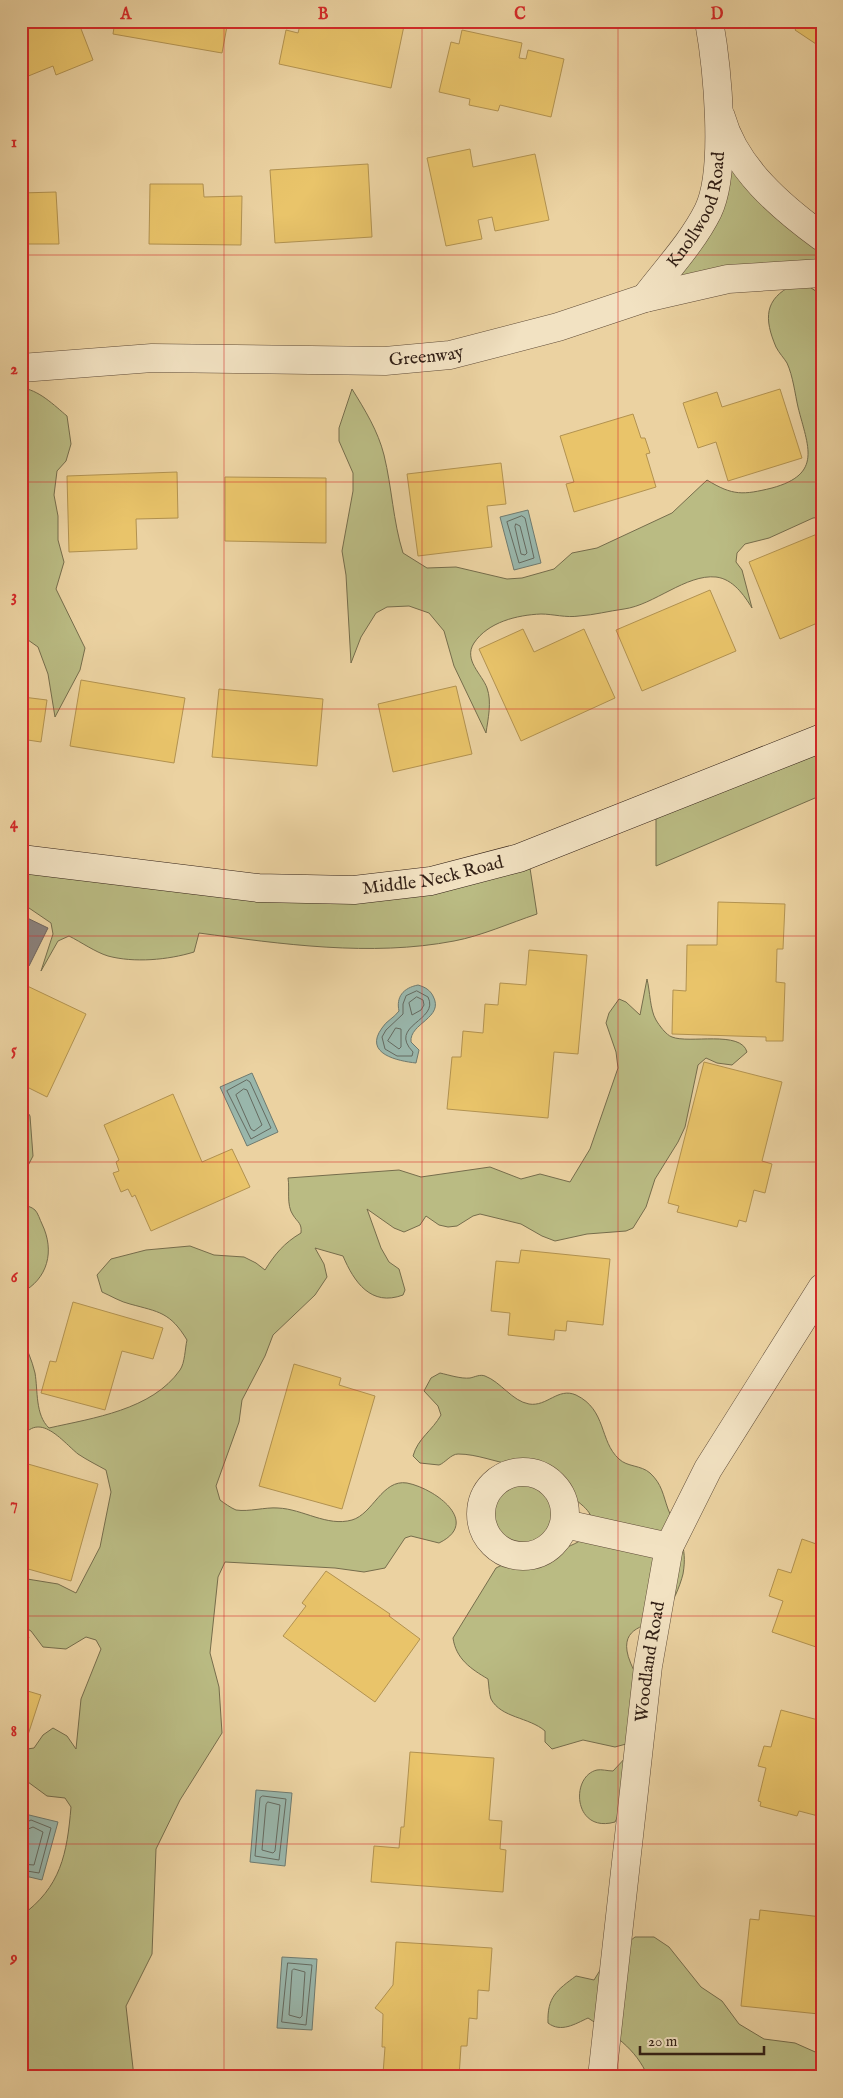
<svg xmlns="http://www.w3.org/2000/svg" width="843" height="2098" font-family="'IM FELL English',serif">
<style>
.green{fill:#babb83;stroke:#766d4c}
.water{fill:#99b6ab;stroke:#6f7a6f}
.homes{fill:#e9c46a;stroke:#b29250}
.industry{fill:#8a817c;stroke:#6f645d}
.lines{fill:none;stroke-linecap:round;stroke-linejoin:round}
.shore{stroke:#656a60;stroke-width:1}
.minor-casing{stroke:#604c38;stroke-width:29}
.secondary-casing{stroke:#311f15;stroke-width:29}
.minor{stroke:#f2e2c2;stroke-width:28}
.secondary{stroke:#f2e2c2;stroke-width:28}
.grid{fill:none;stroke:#d62828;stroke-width:1;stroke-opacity:0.55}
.labels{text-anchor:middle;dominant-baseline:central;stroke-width:5;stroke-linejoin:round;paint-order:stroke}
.street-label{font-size:18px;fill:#311f15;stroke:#f2e2c2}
.neatline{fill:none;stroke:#d62828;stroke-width:2}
.grid-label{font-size:16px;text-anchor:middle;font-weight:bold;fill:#d62828}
</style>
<rect width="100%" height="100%" fill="#ebd2a1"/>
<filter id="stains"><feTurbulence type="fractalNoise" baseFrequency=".004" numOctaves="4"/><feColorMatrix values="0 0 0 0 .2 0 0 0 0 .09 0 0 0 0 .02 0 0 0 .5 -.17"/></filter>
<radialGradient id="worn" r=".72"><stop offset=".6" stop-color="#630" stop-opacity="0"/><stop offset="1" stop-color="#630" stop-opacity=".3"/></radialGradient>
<g class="green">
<polygon points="722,122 822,237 822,273 645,298 693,235"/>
<path d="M793 285 808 286 822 295V517L813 518 769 538 745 544 737 553 736 562 742 570 752 608C744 595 733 579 716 577 686 574 654 605 624 609 609 611 594 615 579 616 566 618 553 614 541 614 517 615 488 622 474 643 463 660 482 674 487 688 492 702 488 719 486 733L454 666 444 631 429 613 409 606 387 607 376 613 361 637 351 663 346 575 342 551 353 491V473L339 441V428L352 389C365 410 378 431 384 455 392 488 393 521 403 553L427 568 456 567 507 579 522 578 554 569 572 553 597 548 672 513 707 480C733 496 743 495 772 488 823 474 808 447 798 407 795 394 793 376 787 363 784 358 779 353 776 347 764 319 764 299 793 285Z"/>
<path d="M21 388C38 389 55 406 67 416L71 444 66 461 57 471 54 495 58 516V540L64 562 56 589 85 648 80 670 55 717 48 674 38 647 21 635V541L23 538 21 522Z"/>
<polygon points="822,739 822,795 656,866 656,804"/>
<path d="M528 855 537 914C510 923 481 936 454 941 371 957 281 944 199 933L194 952C168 960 134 963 108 956 95 952 81 942 69 936L58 941 41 971 53 934 51 923 29 908 21 906V859L360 890Z"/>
<path d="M647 979C650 991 650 1010 656 1020 659 1025 666 1035 672 1037 689 1044 741 1030 747 1052L732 1065 717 1063 706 1058 698 1065 685 1127 678 1142 655 1179 646 1207 633 1228 626 1231 587 1234 555 1241 542 1236 521 1224 480 1214 473 1216 457 1226 448 1227 439 1225 426 1216 420 1225 404 1232 394 1228 367 1209 381 1248 389 1262 399 1269 405 1290 403 1295C371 1307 354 1282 343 1256L315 1248 324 1264 327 1277 315 1295 273 1335 265 1356 242 1400 239 1422 216 1486 220 1500C224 1503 231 1508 236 1510 249 1512 265 1507 278 1508 303 1509 327 1527 352 1520 373 1514 382 1479 407 1483 434 1488 482 1522 439 1543L411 1536 405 1538 385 1568 364 1572 335 1568 225 1562 218 1577 210 1653 219 1687 222 1733 180 1800 156 1849 152 1954 126 2006 134 2077H21V1916C61 1887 67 1854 71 1807L65 1798 47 1796 28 1782 21 1792V1750L34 1748 43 1735 53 1728 67 1736 76 1749 81 1699 101 1649 96 1640 86 1637 66 1649 43 1647 31 1631 21 1625V1578L58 1584 76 1593 100 1547 111 1492 106 1470C97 1465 87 1460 78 1454 62 1441 39 1410 21 1439V1336C26 1347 32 1360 35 1373 38 1390 35 1415 49 1428 93 1418 152 1410 180 1370 185 1363 185 1348 187 1340 170 1312 159 1312 130 1304 121 1302 111 1296 102 1292L97 1275 111 1259 146 1250 190 1246 214 1255 244 1257 256 1263 265 1270C275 1254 284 1243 301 1233 302 1223 298 1223 293 1215 286 1205 290 1189 288 1178L399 1170 421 1177 490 1167 521 1179 540 1174 570 1182 590 1149 618 1068 616 1052 606 1023 609 1013 619 999 626 1002 640 1015Z"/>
<polygon points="21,1101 30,1116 33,1156 21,1179"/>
<path d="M21 1204C25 1205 32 1207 35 1210 38 1213 40 1220 42 1224 55 1251 48 1279 21 1293Z"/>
<path d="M440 1373C449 1375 461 1379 470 1378 475 1377 480 1374 485 1376 501 1382 512 1401 529 1404 547 1407 558 1387 576 1395 607 1410 599 1441 619 1459 627 1467 641 1465 650 1473 662 1484 663 1495 668 1509 678 1533 688 1546 683 1574 680 1586 672 1606 663 1615 652 1627 623 1624 627 1651 629 1665 644 1689 651 1703L622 1808 615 1822C573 1834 570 1776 597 1770 601 1769 608 1771 613 1771L629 1754 626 1744 615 1747 583 1740 552 1749 545 1742V1731C529 1717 501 1718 491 1699 489 1694 489 1685 488 1679 471 1669 456 1659 453 1638L496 1568 510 1561C523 1569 542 1563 553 1554 562 1548 579 1544 586 1536 601 1516 584 1507 571 1496 559 1485 553 1474 536 1468 529 1466 521 1466 514 1465 495 1462 477 1454 458 1454 451 1454 445 1463 439 1465L420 1463 413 1456C418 1438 432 1431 441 1415L438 1406 424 1391 431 1378Z"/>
<circle cx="523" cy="1514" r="42"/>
<path d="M635 1937H654L669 1947 701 1987 722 2001 739 2024 764 2039 795 2043 822 2055V2077H648C636 2048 613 2034 588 2018 575 2024 561 2033 548 2023 547 1997 557 1990 576 1976L594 1980 607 1959Z"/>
</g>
<g class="water">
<polygon points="528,510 541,563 514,570 500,517"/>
<path d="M418 985C425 987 430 990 433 996 445 1018 409 1023 411 1042L419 1050 416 1063C398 1061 363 1054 382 1028 386 1021 394 1018 399 1011 396 997 403 988 418 985Z"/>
<polygon points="252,1073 278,1132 247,1146 220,1087"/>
<polygon points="256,1790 292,1793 285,1866 250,1862"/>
<polygon points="25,1814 58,1822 42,1880 21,1875 21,1828"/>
<polygon points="282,1957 317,1959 312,2030 277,2028"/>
</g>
<g class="homes">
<polygon points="21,21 78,21 93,60 56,75 53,66 21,79"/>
<polygon points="115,21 228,21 222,53 113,34"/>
<polygon points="301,21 405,21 391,88 279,64 286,30 298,33"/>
<polygon points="801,21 822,21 822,48 795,30"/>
<polygon points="462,30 522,43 519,58 526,59 528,50 564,59 551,117 500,105 498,111 469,105 470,99 439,92 451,42 459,44"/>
<polygon points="470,149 473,167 535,154 549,220 495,231 492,217 478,220 482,239 446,246 427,158"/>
<polygon points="368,164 372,237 275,243 270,170"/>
<polygon points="150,184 203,184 204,197 242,196 241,245 149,244"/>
<polygon points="56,192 59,244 21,244 21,193"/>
<polygon points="780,389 802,458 728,481 716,442 698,448 683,403 717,392 722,407"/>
<polygon points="633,414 641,438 645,438 650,453 646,454 656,487 574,512 566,484 574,482 560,436"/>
<polygon points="501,463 506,504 487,506 492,547 418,556 407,474"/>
<polygon points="177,472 178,518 136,519 137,549 69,552 67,476"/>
<polygon points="225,477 326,478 326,543 225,541"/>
<polygon points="822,532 822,621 780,639 749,562"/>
<polygon points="710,590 736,651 642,691 616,630"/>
<polygon points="523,629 534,652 584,629 615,698 521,741 479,649"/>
<polygon points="81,680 185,698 174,763 70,746"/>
<polygon points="456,686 472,754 393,772 378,704"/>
<polygon points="219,689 323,699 317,766 212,757"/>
<polygon points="23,697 47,700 41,742 21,739"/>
<polygon points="718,902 785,904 783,949 777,949 776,982 785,983 783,1041 766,1041 766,1037 672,1034 673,990 686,991 687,945 717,945"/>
<polygon points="529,950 587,955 578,1054 554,1052 548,1118 447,1109 452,1057 461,1057 463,1031 483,1033 485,1004 498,1005 500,983 526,985"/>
<polygon points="21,983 86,1014 47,1097 21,1084"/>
<polygon points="704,1062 782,1082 762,1161 772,1164 765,1193 754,1190 746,1222 739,1220 737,1227 677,1212 679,1206 668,1203"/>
<polygon points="173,1094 202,1162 232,1149 250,1187 151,1231 135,1195 132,1197 128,1189 121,1192 113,1173 119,1171 116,1162 119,1160 104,1125"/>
<polygon points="521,1250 610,1259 603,1325 567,1321 566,1331 555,1330 554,1340 508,1335 510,1313 491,1311 496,1261 519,1263"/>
<polygon points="73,1302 163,1328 153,1359 122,1351 105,1410 41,1393 50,1361 56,1362"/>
<polygon points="294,1364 341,1378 339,1385 375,1396 342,1509 259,1486"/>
<polygon points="21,1462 98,1484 71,1581 21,1567"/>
<polygon points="802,1539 822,1546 822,1649 772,1632 783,1601 769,1596 778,1569 791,1573"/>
<polygon points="326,1571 390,1614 389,1616 420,1639 375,1702 283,1636 306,1606 302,1603"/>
<polygon points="21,1635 29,1637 21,1662"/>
<polygon points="21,1689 41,1695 25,1744 21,1742"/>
<polygon points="781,1710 822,1721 822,1817 799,1811 797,1816 760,1806 761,1802 758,1801 766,1768 758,1766 764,1746 771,1747"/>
<polygon points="410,1752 494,1758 489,1820 502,1821 500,1849 506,1850 503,1892 371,1882 374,1846 399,1848 401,1827 404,1827"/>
<polygon points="760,1910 822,1917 822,1988 819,2014 741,2006 750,1919 759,1920"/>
<polygon points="396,1942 492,1948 489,1991 478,1990 477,2019 469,2018 467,2046 461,2046 459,2077 383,2074 385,2047 382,2047 383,2014 375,2008 393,1985"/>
</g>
<polygon class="industry" points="21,915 48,928 29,966 21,962"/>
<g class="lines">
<g class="shore">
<polygon points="522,516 525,518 534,558 519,563 507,522"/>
<polygon points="516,524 520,526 527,553 525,555 521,554 515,527"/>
<path d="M417 991 428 997C440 1021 387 1025 413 1052L412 1056H397L385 1049 382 1037 386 1030 403 1014V1004L406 996Z"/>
<polygon points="417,997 423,1000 424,1005 421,1010 412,1015 409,1003"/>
<polygon points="396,1028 401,1029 401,1047 399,1049 388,1041"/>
<polygon points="247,1080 250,1082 271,1128 251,1139 227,1091"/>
<polygon points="244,1089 247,1090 262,1125 254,1131 251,1129 236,1095"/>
<polygon points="263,1796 286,1799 279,1860 255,1856 260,1798"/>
<polygon points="268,1802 280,1805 275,1851 273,1853 262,1850 266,1805"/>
<polyline points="21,1825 31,1820 51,1828 39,1873 21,1870"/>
<polyline points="21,1832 33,1827 43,1832 34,1865 21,1864"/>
<polygon points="288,1963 312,1965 306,2025 282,2022"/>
<polygon points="294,1969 305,1972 302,2016 300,2018 289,2015 292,1971"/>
</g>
<defs>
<g id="minor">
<path d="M721 117C735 168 781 207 822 237"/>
<path id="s1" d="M645 298C666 270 692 243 708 211 728 170 717 66 709 21"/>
<path id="s2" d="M21 368 152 358 385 361 450 355 558 327 645 298 728 279 822 273"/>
<circle cx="523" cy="1514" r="42"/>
<polyline points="565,1524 669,1547"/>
<path id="s3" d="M602 2077 648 1666 669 1547 708 1469 822 1288"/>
</g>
<g id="secondary">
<path id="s4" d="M21 859 258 888 354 890 431 881 519 858 822 738"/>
</g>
</defs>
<use href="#minor" class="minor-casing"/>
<use href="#secondary" class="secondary-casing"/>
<use href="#minor" class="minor"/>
<use href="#secondary" class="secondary"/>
</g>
<path class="grid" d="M224 21V2077M422 21V2077M618 21V2077M21 255H822M21 482H822M21 709H822M21 936H822M21 1162H822M21 1390H822M21 1616H822M21 1844H822"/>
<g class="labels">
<g class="street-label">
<text stroke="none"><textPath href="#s1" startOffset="105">Knollwood Road</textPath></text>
<text stroke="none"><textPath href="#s2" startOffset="406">Greenway</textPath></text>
<text stroke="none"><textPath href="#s4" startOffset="415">Middle Neck Road</textPath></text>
<text stroke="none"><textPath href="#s3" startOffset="418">Woodland Road</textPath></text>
</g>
</g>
<rect width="843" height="2098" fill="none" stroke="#ebd2a1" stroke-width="55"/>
<path d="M640 2046v8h124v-8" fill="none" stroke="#311f15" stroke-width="2.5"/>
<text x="648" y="2046" font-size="15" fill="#311f15" stroke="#f2e2c2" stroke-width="4" paint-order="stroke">20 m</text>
<rect x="28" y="28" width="788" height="2042" class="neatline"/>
<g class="grid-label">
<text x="126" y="19">A</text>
<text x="323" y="19">B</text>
<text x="520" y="19">C</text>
<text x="717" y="19">D</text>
<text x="14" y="147">1</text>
<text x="14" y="374">2</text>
<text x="14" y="601">3</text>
<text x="14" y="828">4</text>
<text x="14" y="1055">5</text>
<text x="14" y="1282">6</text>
<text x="14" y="1509">7</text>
<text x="14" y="1736">8</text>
<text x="14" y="1963">9</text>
</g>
<rect width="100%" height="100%" filter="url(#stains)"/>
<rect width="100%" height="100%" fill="url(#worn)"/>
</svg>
